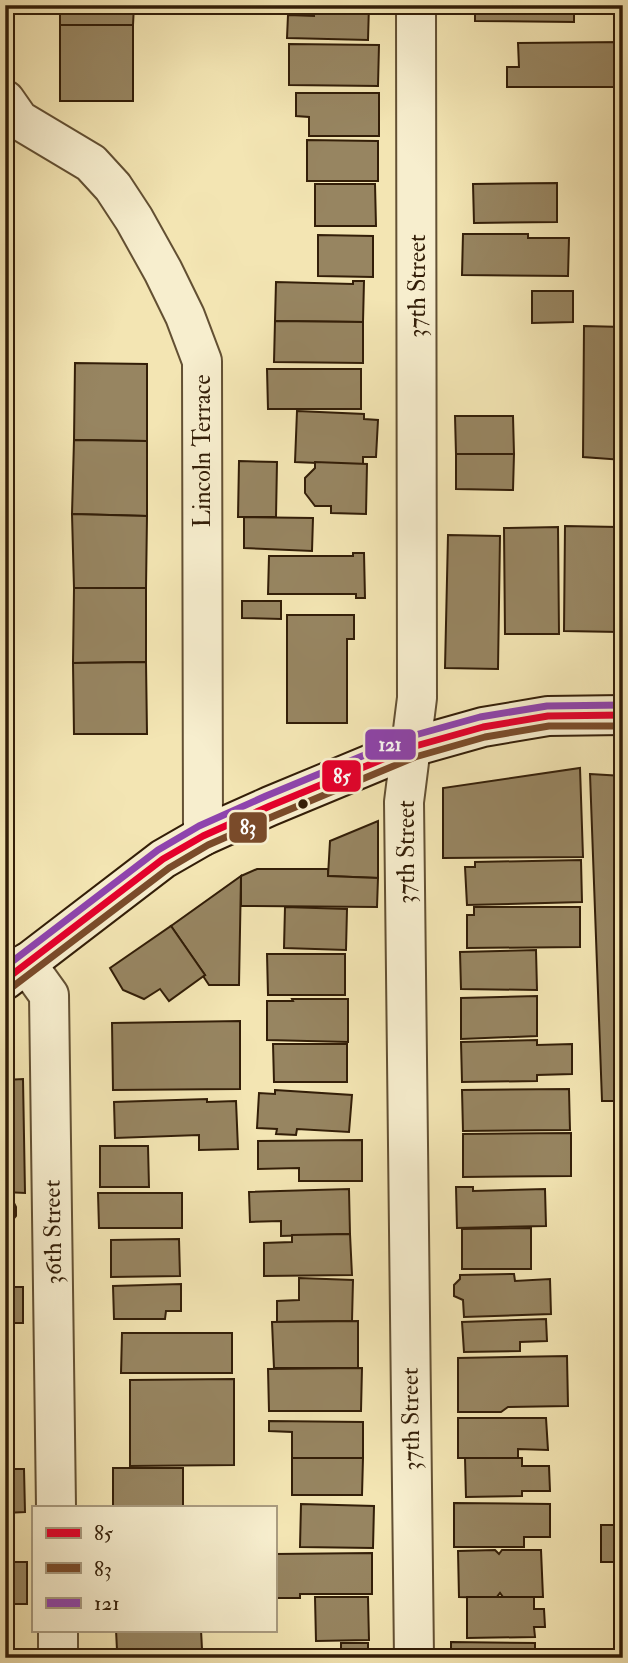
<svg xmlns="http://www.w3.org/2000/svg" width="628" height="1663" font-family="'IM FELL Double Pica',serif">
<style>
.building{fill:#978561;stroke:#331e08;stroke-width:2}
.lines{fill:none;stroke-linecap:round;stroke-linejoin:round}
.street-casing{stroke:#635033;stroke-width:42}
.secondary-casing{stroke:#331e08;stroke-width:42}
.street{stroke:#f7eece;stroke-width:38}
.secondary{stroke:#f7eece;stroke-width:38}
.bus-1-casing{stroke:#f7eece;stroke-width:12}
.bus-2-casing{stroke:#f7eece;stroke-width:12}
.bus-3-casing{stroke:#f7eece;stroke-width:12}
.bus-1{stroke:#e4002b;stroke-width:7}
.bus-2{stroke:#7a4b2a;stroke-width:7}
.bus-3{stroke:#8e44ad;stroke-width:7}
.bus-dot{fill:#331e08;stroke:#f7eece;stroke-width:2.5}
.labels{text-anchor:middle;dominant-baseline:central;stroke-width:5;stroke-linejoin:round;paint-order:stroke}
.street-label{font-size:24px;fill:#331e08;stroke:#f7eece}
.line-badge{stroke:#f7eece;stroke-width:2.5}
.badge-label{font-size:19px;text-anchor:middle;font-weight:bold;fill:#fff}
</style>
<rect width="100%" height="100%" fill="#f3e5b3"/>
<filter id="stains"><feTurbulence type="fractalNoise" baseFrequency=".00286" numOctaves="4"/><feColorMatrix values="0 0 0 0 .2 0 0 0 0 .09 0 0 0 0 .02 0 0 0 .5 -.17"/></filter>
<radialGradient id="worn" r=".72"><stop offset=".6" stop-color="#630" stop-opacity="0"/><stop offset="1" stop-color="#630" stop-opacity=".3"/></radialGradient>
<g class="building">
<polygon points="60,5 134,5 133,25 60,25"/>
<polygon points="314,5 369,5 368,40 287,38 288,15 314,16"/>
<polygon points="475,5 574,5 574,22 475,21"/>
<rect x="60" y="25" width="73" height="76"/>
<polygon points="623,42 623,87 507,87 507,67 519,67 518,43"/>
<polygon points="289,44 379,45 378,86 289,85"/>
<polygon points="296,93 379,93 379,136 309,136 309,117 296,116"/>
<polygon points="307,140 378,141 378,181 307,181"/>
<polygon points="557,183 557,222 474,223 473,184"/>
<polygon points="315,184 375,184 376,226 315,226"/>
<polygon points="463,234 528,234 528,238 569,238 568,276 462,275"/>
<polygon points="318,235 373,236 373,277 318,276"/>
<polygon points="353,281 364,281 363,322 275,321 276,282 353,284"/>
<polygon points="532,291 573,291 573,322 532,323"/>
<polygon points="275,321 363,322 363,363 274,362"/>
<polygon points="584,326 623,327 623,460 583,457"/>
<polygon points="75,363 147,364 147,441 74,440"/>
<polygon points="267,369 361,369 361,409 268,409"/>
<polygon points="297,411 364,414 364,419 378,420 376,457 363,457 363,465 295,462"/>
<polygon points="455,416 513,416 514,454 456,454"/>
<polygon points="74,440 147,441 147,516 72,514"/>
<polygon points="456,454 514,454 513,490 456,489"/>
<polygon points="239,461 277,462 276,517 238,517"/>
<polygon points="315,462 367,464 366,514 331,513 331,506 315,506 305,493 305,478 315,468"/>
<rect x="622" y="509" width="1" height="116"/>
<polygon points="72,514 147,516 146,588 74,588"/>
<polygon points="244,517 313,518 312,551 244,548"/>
<polygon points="565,526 618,527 618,632 564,631"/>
<polygon points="558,527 559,634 505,634 504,528"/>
<polygon points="448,535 500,536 498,669 445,668"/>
<polygon points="353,553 364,553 365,598 356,598 356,594 268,594 269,556 353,556"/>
<polygon points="74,588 146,588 146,662 73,663"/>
<polygon points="242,601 281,601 281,619 242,618"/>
<polygon points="287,615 354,615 354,639 347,639 347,723 287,723"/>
<polygon points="146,662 147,734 74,734 73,663"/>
<polygon points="580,768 583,857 443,858 443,788"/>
<polygon points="590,774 623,776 623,1101 602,1101"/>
<polygon points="378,821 378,878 328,876 330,841"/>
<polygon points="581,860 582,902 467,905 465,867 475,867 475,862"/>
<polygon points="257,869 328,869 328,876 378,878 377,907 241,906 241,876"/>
<polygon points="241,876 239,985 209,985 203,976 205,975 171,926"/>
<polygon points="285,907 347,909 346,950 284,948"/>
<polygon points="474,907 580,907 580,947 467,948 467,915 474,915"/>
<polygon points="171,926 205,975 169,1001 160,989 144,999 123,990 110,968"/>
<polygon points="536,950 537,990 461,989 460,952"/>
<polygon points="267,954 345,954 345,995 268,995"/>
<polygon points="537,996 537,1036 461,1039 461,998"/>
<polygon points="292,999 348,999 348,1042 267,1040 267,1001 293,1001"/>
<polygon points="240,1021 240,1089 113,1090 112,1023"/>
<polygon points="537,1040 537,1045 572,1044 572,1074 537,1075 537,1081 462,1082 461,1042"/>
<polygon points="273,1044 347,1044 347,1082 274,1082"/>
<polygon points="23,1079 25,1193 5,1192 5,1080"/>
<polygon points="569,1089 570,1130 463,1131 462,1090"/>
<polygon points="275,1090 352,1095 349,1132 297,1129 296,1135 276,1134 277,1129 257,1128 259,1093 275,1094"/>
<polygon points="207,1099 207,1102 236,1101 238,1149 199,1150 199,1135 115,1138 114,1102"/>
<polygon points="571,1133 571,1176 463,1177 463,1134"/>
<polygon points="362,1140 362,1181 299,1181 299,1168 258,1169 258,1141"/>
<polygon points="100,1146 148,1146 149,1187 100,1187"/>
<polygon points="456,1187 473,1187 473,1191 545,1189 546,1226 457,1228"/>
<polygon points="349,1189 350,1234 281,1236 281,1221 250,1222 249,1192"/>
<polygon points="98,1193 182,1193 182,1228 99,1228"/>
<polygon points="5,1199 12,1199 16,1207 16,1216 12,1221 12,1237 5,1237"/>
<polygon points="531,1228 531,1269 462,1269 462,1229"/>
<polygon points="350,1234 352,1275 264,1276 264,1243 292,1242 292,1235"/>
<polygon points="179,1239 180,1276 111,1277 111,1240"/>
<polygon points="5,1241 9,1241 13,1248 13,1256 9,1263 9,1276 5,1276"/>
<polygon points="514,1274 515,1281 550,1279 551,1314 464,1317 463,1300 454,1296 454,1285 460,1279 460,1275"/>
<polygon points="299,1278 353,1280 352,1321 277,1322 277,1301 299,1300"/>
<polygon points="181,1284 181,1311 166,1311 165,1319 114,1319 113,1286"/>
<rect x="5" y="1287" width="18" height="36"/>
<polygon points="546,1319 547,1341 520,1342 520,1351 464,1352 462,1322"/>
<polygon points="358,1321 358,1368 274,1368 272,1322"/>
<polygon points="5,1331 10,1331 11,1368 5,1368"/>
<polygon points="122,1333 232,1333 232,1373 121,1373"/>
<polygon points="567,1356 568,1406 508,1407 501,1412 458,1412 458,1358"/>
<polygon points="362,1368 361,1411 269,1411 268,1369"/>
<polygon points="234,1379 234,1465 130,1466 130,1380"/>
<polygon points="458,1418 546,1418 548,1450 518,1449 518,1458 458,1458"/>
<polygon points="269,1421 363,1422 363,1458 292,1458 292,1432 269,1431"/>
<polygon points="5,1424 11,1424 12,1462 5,1462"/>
<polygon points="292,1458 363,1458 362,1495 292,1495"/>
<polygon points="465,1458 522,1458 522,1466 549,1466 550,1491 522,1491 522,1496 466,1497"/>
<polygon points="5,1466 10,1466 10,1469 24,1469 25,1512 5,1513"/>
<polygon points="113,1468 183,1468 183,1507 113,1506"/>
<polygon points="454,1503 550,1504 550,1537 524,1537 524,1547 454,1547"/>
<polygon points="301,1504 374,1506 373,1548 300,1547"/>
<polygon points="11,1515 12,1552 5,1552 5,1516"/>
<rect x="601" y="1525" width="22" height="37"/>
<polygon points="495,1550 499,1554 502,1550 541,1550 543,1597 503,1597 500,1593 496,1598 459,1597 458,1551"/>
<polygon points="372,1553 372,1594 300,1594 300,1598 275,1598 275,1554"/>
<rect x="5" y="1562" width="22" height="42"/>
<polygon points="315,1597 368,1597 369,1640 316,1641"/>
<polygon points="467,1597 534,1597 534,1609 544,1609 545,1627 534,1627 535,1637 467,1638"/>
<rect x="5" y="1609" width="8" height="37"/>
<polygon points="116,1630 201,1630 202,1649 117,1650"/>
<polygon points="451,1642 535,1643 535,1658 451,1658"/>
<rect x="341" y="1643" width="27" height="15"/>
<polygon points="153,1653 154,1656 175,1656 175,1653 205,1653 205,1658 116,1658 115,1654"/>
</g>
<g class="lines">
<defs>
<g id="street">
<polyline points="5,100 19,120 91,163 113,187 134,219 163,271 185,316 202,361 203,836"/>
<polyline points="26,963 49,995 56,1507"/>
<polyline points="58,1630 58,1658"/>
<polyline points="414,1658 404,802 417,698 416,5"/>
</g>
<polyline id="secondary" points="5,980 163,859 203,836 270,806 412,747 483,727 548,716 623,715"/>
</defs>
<use href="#street" class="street-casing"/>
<use href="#secondary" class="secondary-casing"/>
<use href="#street" class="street"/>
<use href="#secondary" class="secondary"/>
<defs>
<polyline id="bus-1" points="5,980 163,859 203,836 270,806 412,747 483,727 548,716 623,715"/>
<polyline id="bus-2" points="11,988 169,868 208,845 274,816 415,757 485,737 549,726 623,726"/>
<polyline id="bus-3" points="5,967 158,850 199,826 266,796 408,737 480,717 547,706 623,705"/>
</defs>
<use href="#bus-1" class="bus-1-casing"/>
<use href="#bus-2" class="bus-2-casing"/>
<use href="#bus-3" class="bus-3-casing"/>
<use href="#bus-1" class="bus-1"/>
<use href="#bus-2" class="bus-2"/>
<use href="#bus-3" class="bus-3"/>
</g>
<circle class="bus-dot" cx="303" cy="804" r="6"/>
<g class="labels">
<g class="street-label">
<text transform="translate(417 286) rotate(-90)">37th Street</text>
<text transform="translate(202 451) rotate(-90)">Lincoln Terrace</text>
<text transform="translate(406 852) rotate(-90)">37th Street</text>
<text transform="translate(53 1232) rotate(-91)">36th Street</text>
<text transform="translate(411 1419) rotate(-91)">37th Street</text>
</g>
</g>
<g class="line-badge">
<rect x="364" y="728" width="53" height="33" rx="7" fill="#8e44ad"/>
<rect x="321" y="759" width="41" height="34" rx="7" fill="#e4002b"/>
<rect x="228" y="811" width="40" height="33" rx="7" fill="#7a4b2a"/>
</g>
<g class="badge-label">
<text x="390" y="751">121</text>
<text x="342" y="783">85</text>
<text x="248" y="834">83</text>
</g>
<rect width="628" height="1663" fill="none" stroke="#f3e5b3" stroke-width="28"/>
<rect x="7" y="7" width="614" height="1649" fill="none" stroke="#331e08" stroke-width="3.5"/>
<rect x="14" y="14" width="600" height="1635" fill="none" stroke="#331e08" stroke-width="2"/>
<rect x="32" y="1506" width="245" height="126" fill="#f7eece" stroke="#a99b7f" stroke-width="2"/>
<rect x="46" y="1528" width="35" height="10" fill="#e4002b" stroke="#a99b7f" stroke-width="2"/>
<text x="94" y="1540" font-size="21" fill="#331e08">85</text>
<rect x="46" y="1563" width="35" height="10" fill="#7a4b2a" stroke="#a99b7f" stroke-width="2"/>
<text x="94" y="1576" font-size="21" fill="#331e08">83</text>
<rect x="46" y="1598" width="35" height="10" fill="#8e44ad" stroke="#a99b7f" stroke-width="2"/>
<text x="94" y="1610" font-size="21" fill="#331e08">121</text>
<rect width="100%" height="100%" filter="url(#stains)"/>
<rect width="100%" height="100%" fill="url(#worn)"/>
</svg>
